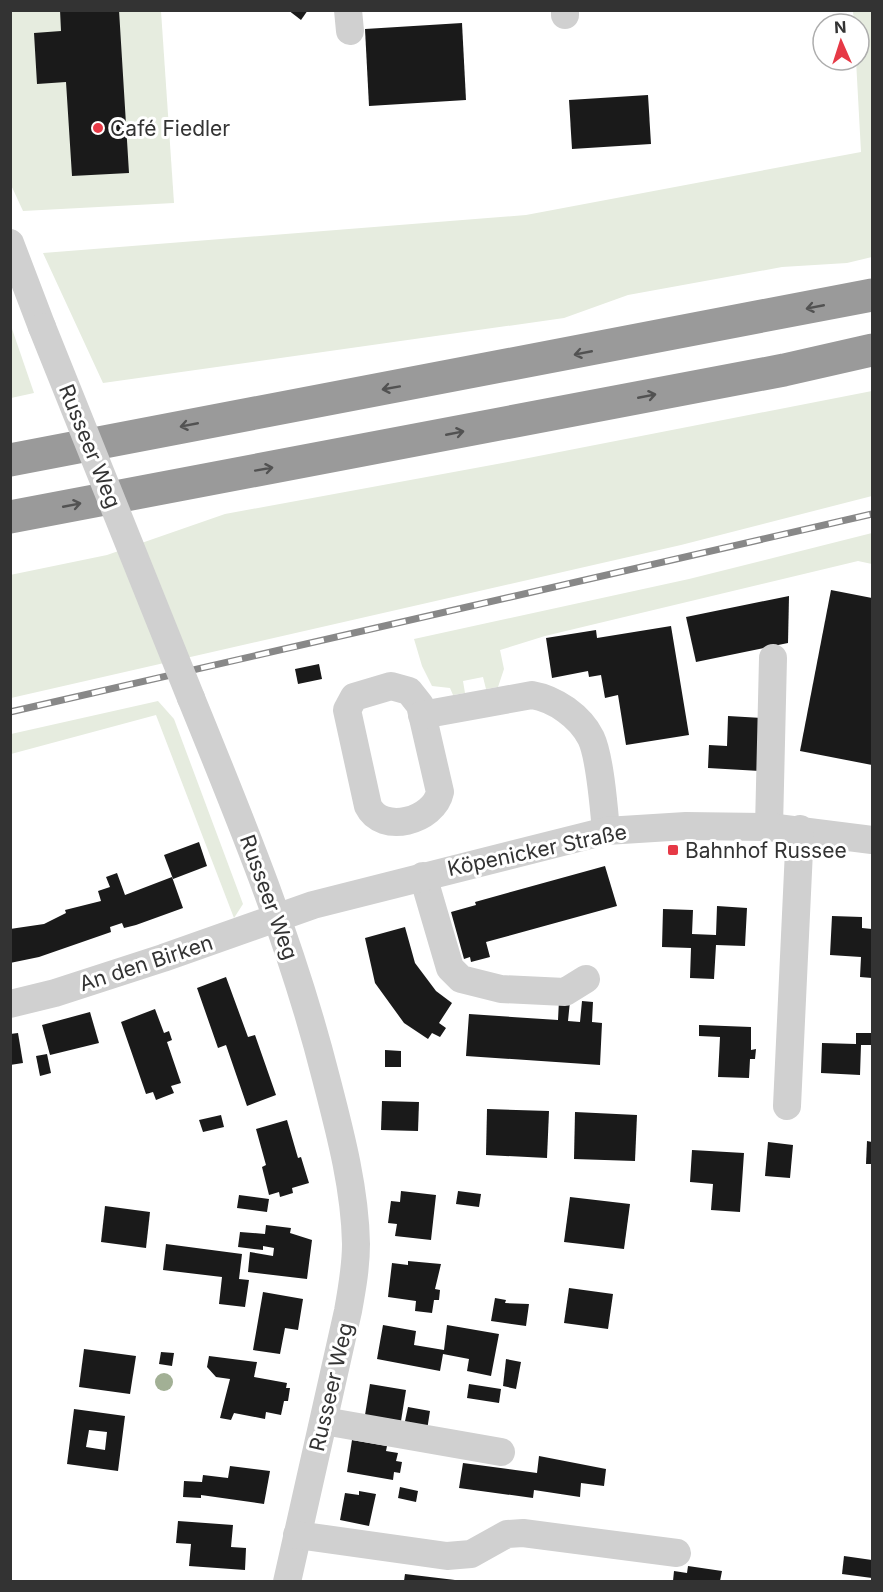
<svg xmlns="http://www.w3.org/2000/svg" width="883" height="1592" font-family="Inter,sans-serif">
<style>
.green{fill:#e6ecdf}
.building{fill:#1a1a1a;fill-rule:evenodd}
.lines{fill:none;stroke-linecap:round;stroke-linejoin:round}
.minor{stroke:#d0d0d0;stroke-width:28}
.highway{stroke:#9a9a9a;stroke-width:33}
.rail-casing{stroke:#888;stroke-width:7}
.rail{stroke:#fff;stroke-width:4.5;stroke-dasharray:14;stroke-linecap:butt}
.minor-bridge{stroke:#d0d0d0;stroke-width:28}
.tree{fill:#a2b095}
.oneway{stroke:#525252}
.poi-dot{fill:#e63946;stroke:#fff;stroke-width:2}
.labels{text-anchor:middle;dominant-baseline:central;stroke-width:6;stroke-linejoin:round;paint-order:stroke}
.poi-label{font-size:21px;fill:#333;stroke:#fff;text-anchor:start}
.street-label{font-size:21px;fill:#333;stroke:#fff}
</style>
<rect width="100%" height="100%" fill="#fff"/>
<g class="green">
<polygon points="11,11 161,11 174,203 23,211 11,185"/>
<polygon points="853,11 872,11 872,257 847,263 782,267 628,295 564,318 103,383 43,253 526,215 861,152 856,60 859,60 859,24 854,24"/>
<polygon points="10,323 34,393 11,398 10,398"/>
<polygon points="872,391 872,496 681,545 11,698 10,575 107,555 225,514 508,462"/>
<polygon points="872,533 872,564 858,561 545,636 500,650 504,669 498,687 486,689 483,677 463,681 465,693 453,695 450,688 432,686 422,666 414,639 689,579"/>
<polygon points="158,701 174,719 243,904 234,918 156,715 11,754 11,734"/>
</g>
<g class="building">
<polygon points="60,10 119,10 129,173 72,176 66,82 37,84 34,33 61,31"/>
<polygon points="288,10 308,10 301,20"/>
<polygon points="462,23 466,100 369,106 365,29"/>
<polygon points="648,95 651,144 572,149 569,100"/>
<polygon points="831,590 872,598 872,765 800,751"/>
<polygon points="789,596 788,643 696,662 686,617"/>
<polygon points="671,626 689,735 626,745 618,695 605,698 601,675 589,677 588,671 552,678 546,638 596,630 597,638"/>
<polygon points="319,664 322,679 298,684 295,669"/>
<polygon points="728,716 762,718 760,771 708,768 709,745 727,746"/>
<polygon points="199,842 207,866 173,879 164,855"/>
<polygon points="605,866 617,906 486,942 490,957 471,962 470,957 464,959 451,912 476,905 475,902"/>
<polygon points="117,873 125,895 172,877 183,908 136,925 124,928 122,923 110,927 111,932 39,957 10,963 10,929 44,924 66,913 65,910 101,901 98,891 110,887 106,877"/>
<polygon points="717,906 747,908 745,946 716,945 714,979 690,978 691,948 662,947 663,909 693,910 692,934 716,935"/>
<polygon points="832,916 862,917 862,928 872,929 872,978 860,977 861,957 830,955"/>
<polygon points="405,927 415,963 436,991 452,1003 439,1023 446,1028 440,1037 432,1033 428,1039 404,1023 375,983 365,938"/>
<polygon points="226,977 248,1037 255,1035 276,1095 247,1106 226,1045 218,1048 197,988"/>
<polygon points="559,1000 570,1001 568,1021 580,1022 582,1001 593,1002 592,1022 602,1023 600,1065 466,1056 469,1014 558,1020"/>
<polygon points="155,1009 164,1033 169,1031 172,1040 167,1042 181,1083 171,1086 174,1093 156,1100 153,1092 146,1094 121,1022"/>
<polygon points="90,1012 99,1043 50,1055 42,1025"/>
<polygon points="699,1025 751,1027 751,1050 756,1049 755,1059 750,1059 749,1078 718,1077 720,1037 699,1036"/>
<polygon points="18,1033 23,1063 10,1065 10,1034"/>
<polygon points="856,1033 872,1033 872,1045 861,1045 860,1075 821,1073 822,1043 856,1044"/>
<polygon points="385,1050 401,1051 401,1067 385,1067"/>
<polygon points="47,1054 51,1073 40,1076 36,1056"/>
<polygon points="382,1101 419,1102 418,1131 381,1130"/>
<polygon points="487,1109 549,1111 547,1158 486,1155"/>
<polygon points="575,1112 637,1115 635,1161 574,1159"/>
<polygon points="221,1115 224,1127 203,1132 199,1120"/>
<polygon points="287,1120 298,1158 301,1157 309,1183 292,1188 293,1193 280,1197 279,1192 269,1195 262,1167 266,1165 256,1129"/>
<polygon points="867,1141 872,1142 872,1164 866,1164"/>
<polygon points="768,1142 793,1145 790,1178 765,1176"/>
<polygon points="692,1150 744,1153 740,1212 711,1210 713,1184 690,1182"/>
<polygon points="401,1191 436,1195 431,1240 395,1236 397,1224 388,1223 391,1201 400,1202"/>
<polygon points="458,1191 481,1194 479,1207 456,1204"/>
<polygon points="239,1195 269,1199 267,1212 237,1208"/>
<polygon points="570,1197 630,1204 624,1249 564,1242"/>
<polygon points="105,1206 150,1212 146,1248 101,1242"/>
<polygon points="266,1225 291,1228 290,1233 312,1240 307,1279 248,1272 250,1252 273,1256 274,1248 263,1246 263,1250 238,1247 240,1232 265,1234"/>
<polygon points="166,1244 242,1254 239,1279 249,1280 245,1307 219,1304 222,1277 163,1270"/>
<polygon points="408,1261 441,1264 435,1289 440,1290 439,1300 434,1300 432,1313 415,1311 416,1301 388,1297 392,1263 408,1265"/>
<polygon points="569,1288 613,1294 608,1329 564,1323"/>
<polygon points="263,1292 303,1299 298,1330 285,1328 280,1354 253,1350"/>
<polygon points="495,1298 506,1300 505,1303 529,1304 526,1326 491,1321"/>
<polygon points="383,1325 416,1331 414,1345 444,1350 447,1325 499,1334 491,1376 467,1371 469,1359 443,1354 440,1371 377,1359"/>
<polygon points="84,1349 136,1356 130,1394 79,1387"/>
<polygon points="161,1352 174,1353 172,1366 159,1364"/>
<polygon points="209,1356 257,1362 254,1377 287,1383 286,1388 290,1388 288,1401 284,1401 281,1415 266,1412 265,1419 234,1413 231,1420 220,1418 230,1379 216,1377 207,1367"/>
<polygon points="506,1359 521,1362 516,1389 503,1386"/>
<polygon points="370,1384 406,1390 401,1421 365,1415"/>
<polygon points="469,1384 501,1389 499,1403 467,1398"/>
<polygon points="408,1407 430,1411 427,1430 404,1426"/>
<path d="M74 1409 125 1416 118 1471 67 1464ZM89 1430 107 1432 105 1450 86 1447Z"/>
<polygon points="352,1440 387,1446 386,1451 398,1453 396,1461 402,1462 400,1473 394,1472 393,1480 347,1472"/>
<polygon points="539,1456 606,1469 604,1486 581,1483 580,1497 534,1490 533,1498 459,1488 463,1463 537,1473"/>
<polygon points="230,1466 270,1471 264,1504 201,1495 201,1498 183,1497 184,1481 202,1482 203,1475 228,1478"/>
<polygon points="400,1487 418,1491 416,1502 398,1498"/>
<polygon points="359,1491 376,1494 369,1526 340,1520 345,1493 359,1495"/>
<polygon points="178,1521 233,1525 231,1547 246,1548 245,1570 189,1566 191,1544 176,1543"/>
<polygon points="844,1556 872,1560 872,1578 842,1574"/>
<polygon points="688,1566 722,1571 720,1581 673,1581 674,1571 687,1573"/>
<polygon points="405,1574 455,1580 455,1581 404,1581"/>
</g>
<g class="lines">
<g class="minor">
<polyline points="348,10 350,31"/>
<polyline points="565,10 565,15"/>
<polyline points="10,243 42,327"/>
<path d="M391 686 409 691 420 705 440 792C434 821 382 835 368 806L347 710 354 697Z"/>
<path d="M191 698C242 823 293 947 326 1078 340 1132 355 1188 356 1244 356 1267 352 1289 348 1311L287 1582"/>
<path d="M422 715 532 695C555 699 580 716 591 738 600 757 604 809 606 831"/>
<polyline points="769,827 773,658"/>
<polyline points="423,876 450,968 461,979 501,989 565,992 586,979"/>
<polyline points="10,1004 55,993 163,958 313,905 606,831 686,826 769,827 872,840"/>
<polyline points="787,1106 800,829"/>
<polyline points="324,1421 501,1452"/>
<polyline points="297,1535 447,1556 471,1554 507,1534 523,1533 677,1553"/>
</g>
<g class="highway">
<polyline points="10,460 872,295"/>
<polyline points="10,517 784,370 872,350"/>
</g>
<defs>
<polyline id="rail" points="10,712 872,514"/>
</defs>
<use href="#rail" class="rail-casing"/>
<use href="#rail" class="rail"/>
<polyline class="minor-bridge" points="42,327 191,698"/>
</g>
<circle class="tree" cx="164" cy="1382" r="9"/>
<defs><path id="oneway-shaft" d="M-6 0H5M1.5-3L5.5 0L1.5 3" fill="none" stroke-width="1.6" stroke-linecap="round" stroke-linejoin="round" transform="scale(1.5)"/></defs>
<g class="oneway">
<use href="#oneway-shaft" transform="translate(815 307) rotate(169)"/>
<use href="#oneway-shaft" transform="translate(583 353) rotate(169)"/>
<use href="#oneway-shaft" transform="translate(391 388) rotate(170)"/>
<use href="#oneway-shaft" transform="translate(647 396) rotate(-11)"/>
<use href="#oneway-shaft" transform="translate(189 425) rotate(169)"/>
<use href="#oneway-shaft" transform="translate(455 433) rotate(-11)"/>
<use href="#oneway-shaft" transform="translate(264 469) rotate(-10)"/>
<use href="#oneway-shaft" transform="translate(72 505) rotate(-11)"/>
</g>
<g class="poi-dot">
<circle cx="98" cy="128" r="6"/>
<rect x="667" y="844" width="12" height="12" rx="3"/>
</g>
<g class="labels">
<g class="poi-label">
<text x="110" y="128">Café Fiedler</text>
<text x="685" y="850">Bahnhof Russee</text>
</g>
<g class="street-label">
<text transform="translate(90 446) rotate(68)">Russeer Weg</text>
<text transform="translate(537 850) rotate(-12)">Köpenicker Straße</text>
<text transform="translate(269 897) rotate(70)">Russeer Weg</text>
<text transform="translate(146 963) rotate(-18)">An den Birken</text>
<text transform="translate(331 1387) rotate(-77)">Russeer Weg</text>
</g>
</g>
<rect width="883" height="1592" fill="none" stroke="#333333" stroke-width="24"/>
<g transform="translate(841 42) rotate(357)"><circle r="28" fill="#ffffff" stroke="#adadad" stroke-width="1.5"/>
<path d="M0-4.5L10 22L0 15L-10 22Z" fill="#e63946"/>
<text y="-9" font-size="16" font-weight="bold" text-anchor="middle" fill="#333333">N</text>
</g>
</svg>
